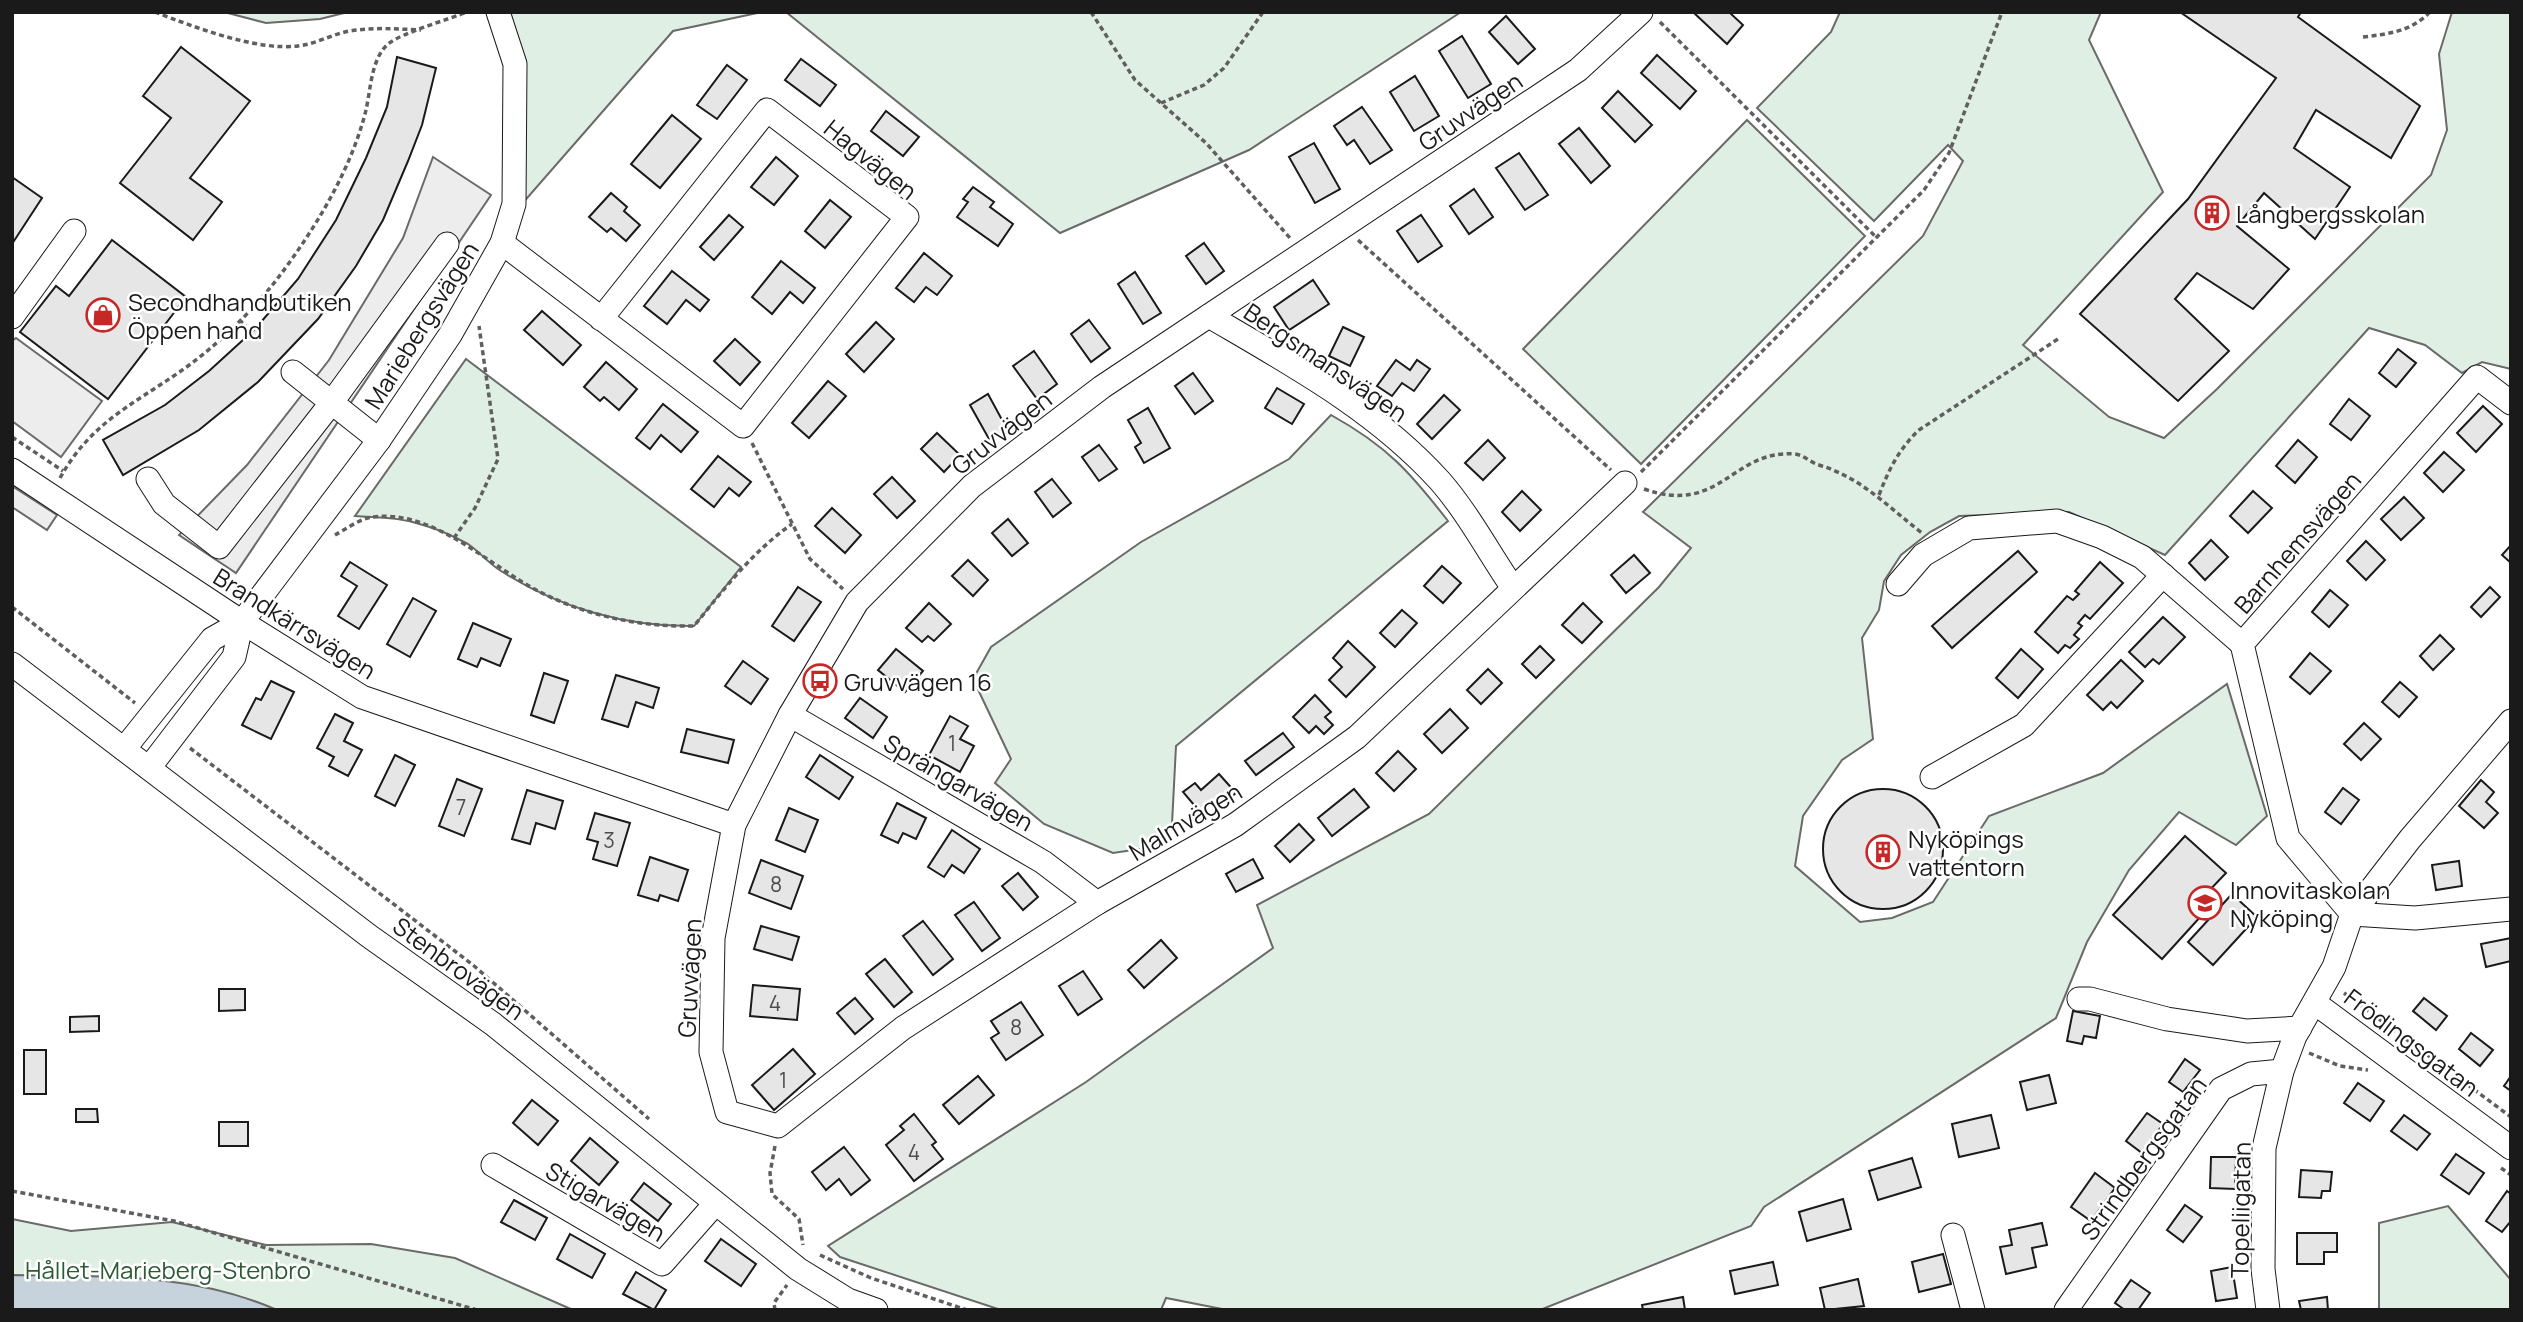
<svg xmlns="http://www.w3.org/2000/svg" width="2523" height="1322" font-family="Manrope,sans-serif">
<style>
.green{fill:#e0efe3;stroke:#6a6a6a;stroke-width:2}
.parking{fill:#ededed;stroke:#6a6a6a;stroke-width:2}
.water{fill:#c6d2dc;stroke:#6a6a6a;stroke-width:2}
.building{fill:#e6e6e6;stroke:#1a1a1a;stroke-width:2}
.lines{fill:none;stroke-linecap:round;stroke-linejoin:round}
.minor-casing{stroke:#1a1a1a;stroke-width:25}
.path{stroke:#5f5f5f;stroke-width:3.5;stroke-dasharray:5 3.5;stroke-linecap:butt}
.minor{stroke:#fff;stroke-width:23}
.labels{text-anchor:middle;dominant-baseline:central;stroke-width:5;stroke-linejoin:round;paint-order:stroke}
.number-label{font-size:21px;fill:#4d4d4d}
.street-label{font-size:24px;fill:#1a1a1a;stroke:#fff}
.poi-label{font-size:24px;fill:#1a1a1a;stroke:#fff;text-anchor:start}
.park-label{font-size:24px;fill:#2b5a34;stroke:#fff}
</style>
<rect width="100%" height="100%" fill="#fff"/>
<g class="green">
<polygon points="224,12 348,12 320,19 266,23"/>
<polygon points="509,12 762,12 673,31 521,205"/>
<polygon points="786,12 1461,12 1249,150 1060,233"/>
<polygon points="1840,12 2101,12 2089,40 2163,192 2023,345 2109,417 2164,438 2217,389 2431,175 2447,130 2439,54 2452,12 2511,12 2511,369 2482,362 2462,373 2425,345 2369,328 2165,555 2069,512 1959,516 1930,532 1901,555 1884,581 1879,610 1862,638 1873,739 1842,760 1803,816 1795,866 1860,922 1892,918 1933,902 1989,816 2103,773 2227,684 2267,816 2236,845 2179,812 2129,870 2087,942 2056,1018 1764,1207 1751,1226 1540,1310 1227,1310 1166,1298 1161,1310 1001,1310 840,1257 828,1246 1086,1082 1273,948 1257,905 1429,814 1659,587 1691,548 1643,512 1923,236 1963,161 1948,145 1874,221 1757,108 1831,32"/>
<polygon points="1747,120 1865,236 1641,464 1523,349"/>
<path d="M466 359 741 567 694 626C626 627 559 608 501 571 489 564 480 552 468 544 455 537 438 529 423 525 400 517 379 518 355 516Z"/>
<path d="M1331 415C1387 446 1410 472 1448 521L1176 746 1172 824 1153 847 1113 853 1044 824 995 783 1011 759 973 679 991 647 1141 542 1289 459Z"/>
<polygon points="2448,1206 2511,1280 2511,1310 2379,1310 2379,1223"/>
<polygon points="12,1219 71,1231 172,1222 266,1245 371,1244 455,1258 573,1310 12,1310"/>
</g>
<g class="parking">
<polygon points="433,157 491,195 236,573 179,535 247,465 329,360 403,238"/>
<polygon points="16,338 102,401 61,457 12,421 12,341"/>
<polygon points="12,486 57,515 47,530 12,507"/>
</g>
<path class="water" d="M12 1275C102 1276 194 1273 277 1310H12Z"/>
<g class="building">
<polygon points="1693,12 1729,12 1743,25 1727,44"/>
<polygon points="2180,12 2301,12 2298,17 2420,106 2391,158 2316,110 2294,148 2350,187 2315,239 2264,193 2237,226 2289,269 2253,309 2197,273 2175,299 2229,351 2178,401 2080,314 2188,199 2276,78"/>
<polygon points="1506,16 1535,49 1518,64 1489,32"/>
<polygon points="1462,36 1491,84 1468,98 1439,51"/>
<polygon points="181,47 250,101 190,178 222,202 193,240 120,183 171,118 143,96"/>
<polygon points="1657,55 1696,91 1680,109 1641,73"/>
<polygon points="397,57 436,68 422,125 408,161 383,220 356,266 318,319 258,382 199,430 123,475 103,440 165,405 209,371 255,329 298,279 336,220 366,158 387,107"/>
<polygon points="801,59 836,85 820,106 785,80"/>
<polygon points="727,65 747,80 717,119 697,105"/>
<polygon points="1415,76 1439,116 1414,131 1390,92"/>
<polygon points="1618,91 1652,125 1635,142 1602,108"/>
<polygon points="1362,107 1392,150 1370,164 1354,140 1347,145 1334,126"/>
<polygon points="886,111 919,137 903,156 871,131"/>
<polygon points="672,115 701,139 660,188 631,164"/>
<polygon points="1579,128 1610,166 1591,183 1559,144"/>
<polygon points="1314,143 1340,189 1315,203 1289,157"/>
<polygon points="1519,153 1548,195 1525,210 1496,168"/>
<polygon points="776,157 798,176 774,205 751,187"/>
<polygon points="12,177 42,198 12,244"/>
<polygon points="973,187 994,202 990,207 1013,224 998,246 957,217 968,202 963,199"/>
<polygon points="1474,189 1493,217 1469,234 1450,206"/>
<polygon points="611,193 627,207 624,211 640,225 626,241 611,228 607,232 589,217"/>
<polygon points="830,200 851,217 825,248 805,231"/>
<polygon points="729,215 743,227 714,260 700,247"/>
<polygon points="1421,215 1442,246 1418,262 1397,231"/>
<polygon points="112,240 186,297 108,399 20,332 56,286 69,296"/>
<polygon points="1204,243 1224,271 1206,284 1186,256"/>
<polygon points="924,253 952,276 937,295 926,287 914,302 896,288"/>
<polygon points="781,261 815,288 803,303 790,292 772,314 752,297"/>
<polygon points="672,271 709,300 700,311 686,300 667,324 644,306"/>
<polygon points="1135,272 1161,313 1143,324 1118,284"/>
<polygon points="1313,280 1329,304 1289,330 1274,307"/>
<polygon points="542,311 581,345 563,365 524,330"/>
<polygon points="1089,320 1110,348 1091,362 1071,334"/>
<polygon points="876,322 894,339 864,372 846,354"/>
<polygon points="1343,327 1364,337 1350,366 1329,356"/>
<polygon points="735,339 760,362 740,385 714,361"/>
<polygon points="2398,349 2416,363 2396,387 2379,373"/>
<polygon points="1034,351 1057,384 1037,399 1013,366"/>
<polygon points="1396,360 1410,370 1417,360 1430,369 1414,391 1402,383 1392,396 1377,386"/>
<polygon points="606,362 637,389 619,410 604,397 600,401 584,387"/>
<polygon points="1193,373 1213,401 1195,414 1175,386"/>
<polygon points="828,381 846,396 809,438 792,423"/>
<polygon points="1277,388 1304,404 1292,424 1265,408"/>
<polygon points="988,394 1007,429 989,439 970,405"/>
<polygon points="1444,395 1460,410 1432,439 1417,424"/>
<polygon points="2349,399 2370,416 2351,440 2330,424"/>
<polygon points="663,404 698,432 681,452 661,435 650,449 636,438"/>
<polygon points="2483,406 2502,424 2476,452 2457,433"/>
<polygon points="1148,408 1170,448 1144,463 1135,447 1141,443 1128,420"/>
<polygon points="937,433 960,455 944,472 921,449"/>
<polygon points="1488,440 1505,458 1483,480 1465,463"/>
<polygon points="2298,440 2317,457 2295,483 2276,466"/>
<polygon points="1099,445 1117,469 1099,481 1082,457"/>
<polygon points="2444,452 2464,470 2443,492 2424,473"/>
<polygon points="718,456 751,482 739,496 729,488 714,507 691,489"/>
<polygon points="892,477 915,501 897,518 874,494"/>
<polygon points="1052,479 1071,503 1053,517 1035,492"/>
<polygon points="1522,491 1541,510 1520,531 1502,512"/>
<polygon points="2253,491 2272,508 2248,533 2230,516"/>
<polygon points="2404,497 2424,518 2401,540 2381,519"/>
<polygon points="832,508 861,535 845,553 815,526"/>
<polygon points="1008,519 1028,543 1012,556 992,533"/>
<polygon points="2211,540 2228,557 2205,580 2189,563"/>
<polygon points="2366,541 2385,560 2366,580 2347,561"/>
<polygon points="2511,545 2511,563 2502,555"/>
<polygon points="2018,551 2037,572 1952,648 1932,626"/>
<polygon points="1634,555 1650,573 1626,593 1611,575"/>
<polygon points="968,560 988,580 973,596 952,576"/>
<polygon points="350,562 387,585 359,629 338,616 357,586 341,576"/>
<polygon points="2100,562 2123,583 2090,619 2085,615 2078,623 2082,626 2074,635 2079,639 2070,648 2065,645 2058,653 2035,632 2067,596 2073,600 2079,594 2075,591"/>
<polygon points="1442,566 1461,583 1443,603 1424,586"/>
<polygon points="798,587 821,602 794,641 772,626"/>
<polygon points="2490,587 2500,597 2481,617 2471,607"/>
<polygon points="2330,590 2348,605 2329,627 2312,612"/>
<polygon points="413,598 436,611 410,657 387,644"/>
<polygon points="929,603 951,624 934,641 928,636 922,642 906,628"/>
<polygon points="1583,603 1602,622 1582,643 1562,625"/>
<polygon points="1402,610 1417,623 1395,647 1380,633"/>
<polygon points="2163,617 2185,637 2159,664 2153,659 2145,667 2129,652"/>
<polygon points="473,623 511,639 500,666 481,658 477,667 458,659"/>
<polygon points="2440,635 2454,649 2433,670 2420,656"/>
<polygon points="1348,641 1375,667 1346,697 1329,680 1342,667 1333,658"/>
<polygon points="1540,646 1554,660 1536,678 1522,664"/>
<polygon points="896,649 923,671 905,692 878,670"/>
<polygon points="2021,649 2043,669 2018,698 1996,678"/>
<polygon points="2310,653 2331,671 2310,694 2290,677"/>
<polygon points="2121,660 2143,681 2117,708 2111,702 2103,710 2087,695"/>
<polygon points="743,661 768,679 751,704 725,686"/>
<polygon points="1488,669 1502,683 1481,704 1467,690"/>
<polygon points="544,673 568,681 554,723 531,715"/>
<polygon points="616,675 659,688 653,708 636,702 628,727 602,719"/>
<polygon points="271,681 294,692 271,739 242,725 256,698 261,700"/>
<polygon points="2400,682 2417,697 2399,717 2382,702"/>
<polygon points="1315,695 1331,712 1325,717 1333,725 1324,734 1316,726 1309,733 1293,717"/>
<polygon points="860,698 887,717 873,738 845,718"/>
<polygon points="1450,709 1468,728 1442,753 1424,734"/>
<polygon points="335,714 353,723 344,741 362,750 348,776 329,766 334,757 317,748"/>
<polygon points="950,716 968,726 960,739 974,746 960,772 929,755"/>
<polygon points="2364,723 2381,739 2361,760 2344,744"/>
<polygon points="687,729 734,740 728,763 681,752"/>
<polygon points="1283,733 1294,747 1256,775 1245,761"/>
<polygon points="1398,751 1416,769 1394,791 1376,773"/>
<polygon points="395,755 415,765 395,806 375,796"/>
<polygon points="820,755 853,777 839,799 806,777"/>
<polygon points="1219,774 1236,793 1217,809 1211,802 1200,812 1183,792 1195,783 1201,790"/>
<polygon points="457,779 482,789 464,836 439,826"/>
<polygon points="2481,780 2494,792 2486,802 2498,813 2484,828 2459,806"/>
<polygon points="2343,788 2359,800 2341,824 2325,812"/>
<circle cx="1883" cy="849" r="60"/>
<polygon points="1354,789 1369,807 1332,836 1318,818"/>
<polygon points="527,790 563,801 555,829 536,823 530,844 512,839"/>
<polygon points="897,803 926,818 916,839 903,833 898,843 881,835"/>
<polygon points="789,808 818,820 805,852 776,840"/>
<polygon points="595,813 630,823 617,866 593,859 598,842 587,839"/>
<polygon points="1299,824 1314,840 1290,862 1275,846"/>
<polygon points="952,830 980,849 964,873 952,865 944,877 928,867"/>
<polygon points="2185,836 2226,873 2204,896 2212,904 2162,959 2113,915"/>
<polygon points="650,857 688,870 678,901 660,895 658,901 638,895"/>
<polygon points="1253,859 1263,878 1236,892 1226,874"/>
<polygon points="761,860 803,876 791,909 749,893"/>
<polygon points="2459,861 2462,886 2436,890 2432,865"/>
<polygon points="1018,873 1038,897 1023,910 1002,886"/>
<polygon points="2232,894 2257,917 2213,965 2188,942"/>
<polygon points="974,902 1000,938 982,951 955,915"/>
<polygon points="923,921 953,959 933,975 903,936"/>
<polygon points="761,926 799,937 792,960 754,949"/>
<polygon points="2511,938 2511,961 2486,967 2481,944"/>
<polygon points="1161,940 1177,958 1144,988 1128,970"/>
<polygon points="885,959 912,992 894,1007 866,974"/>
<polygon points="1083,971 1102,999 1078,1015 1059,986"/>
<polygon points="753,985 800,989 797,1020 750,1016"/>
<polygon points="219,989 245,989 245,1010 219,1011"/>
<polygon points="855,998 873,1019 855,1034 837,1013"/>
<polygon points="2424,998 2447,1016 2436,1030 2413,1011"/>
<polygon points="1021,1002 1043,1035 1006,1060 991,1038 999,1033 991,1021"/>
<polygon points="2073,1011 2100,1016 2096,1038 2084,1036 2082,1044 2067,1041"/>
<polygon points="99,1016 99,1031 70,1032 70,1017"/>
<polygon points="2471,1033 2493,1050 2480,1066 2459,1049"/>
<polygon points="793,1049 815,1074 774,1110 752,1085"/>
<rect x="24" y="1050" width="22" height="44"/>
<polygon points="2185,1059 2200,1070 2183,1092 2169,1082"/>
<polygon points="2049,1075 2056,1103 2027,1110 2020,1082"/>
<polygon points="978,1076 994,1095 959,1124 943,1105"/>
<polygon points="2511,1076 2511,1091 2504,1086"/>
<polygon points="2358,1083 2384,1101 2370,1121 2344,1103"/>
<polygon points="532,1100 558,1121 538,1145 513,1123"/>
<polygon points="76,1109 97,1109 98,1122 76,1122"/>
<polygon points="2147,1113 2163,1124 2142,1153 2126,1141"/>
<polygon points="914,1114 936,1142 932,1145 943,1159 914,1181 886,1145 904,1130 900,1126"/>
<polygon points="1991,1115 1999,1148 1959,1157 1952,1124"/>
<polygon points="2404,1115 2430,1134 2417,1150 2391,1131"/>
<rect x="219" y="1122" width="29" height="24"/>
<polygon points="590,1138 618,1162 599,1185 571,1161"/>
<polygon points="844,1147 870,1180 851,1195 839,1179 826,1190 812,1172"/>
<polygon points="2456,1154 2484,1173 2469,1194 2441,1175"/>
<polygon points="2211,1157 2236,1157 2235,1189 2210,1188"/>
<polygon points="1912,1158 1921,1187 1878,1200 1869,1171"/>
<polygon points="2301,1170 2332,1172 2330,1191 2322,1191 2321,1198 2299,1197"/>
<polygon points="2095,1173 2115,1188 2091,1221 2071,1207"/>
<polygon points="644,1183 671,1204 658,1221 631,1200"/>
<polygon points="2507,1191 2511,1194 2511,1221 2502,1232 2486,1221"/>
<polygon points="1843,1199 1851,1229 1807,1241 1799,1212"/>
<polygon points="514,1200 547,1218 535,1240 501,1222"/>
<polygon points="2185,1205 2202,1217 2183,1242 2167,1230"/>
<polygon points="2042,1223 2047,1245 2032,1248 2036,1267 2006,1274 2000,1247 2012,1245 2009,1230"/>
<polygon points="2297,1233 2337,1233 2337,1252 2324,1252 2324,1264 2297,1264"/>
<polygon points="570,1234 605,1254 592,1278 557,1259"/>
<polygon points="721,1239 756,1264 741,1286 705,1261"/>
<polygon points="1943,1254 1951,1284 1919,1292 1912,1262"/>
<polygon points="1773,1262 1778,1285 1735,1294 1730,1271"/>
<polygon points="2232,1267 2237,1298 2216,1301 2211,1271"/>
<polygon points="636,1272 666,1290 654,1310 623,1294"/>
<polygon points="1858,1279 1864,1306 1825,1310 1820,1288"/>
<polygon points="2131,1280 2150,1293 2138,1310 2125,1310 2115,1303"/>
<polygon points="1683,1297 1685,1310 1643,1310 1642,1305"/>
<polygon points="2327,1297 2328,1310 2301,1310 2299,1301"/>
</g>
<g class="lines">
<defs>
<g id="minor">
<polyline points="502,243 743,426 907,217 767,110 601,319"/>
<path d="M1209 316C1291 364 1376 410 1440 481 1468 513 1489 553 1513 588"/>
<polyline points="12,317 74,231"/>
<polyline points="293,372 379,440"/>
<polyline points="2511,403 2477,377 2242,644 2288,838 2352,914 2415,918 2511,909"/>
<polyline points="12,470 242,622 362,697 734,825"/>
<polyline points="148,479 164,504 219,547 332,402 447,244"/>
<polyline points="1625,483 1357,737 1235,825 1097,903 903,1028 778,1126 727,1112 711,1052 713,938 734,825 790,715 857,602 972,486 1102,387 1578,70 1641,12"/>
<polyline points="1898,584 1923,555 1969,528 2057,521 2102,537 2142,557 2242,644"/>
<polyline points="12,664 369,936 493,1024 798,1269 848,1300 876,1310"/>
<polyline points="790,715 1043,862 1097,903"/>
<polyline points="124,749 212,639 242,622 379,440 450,335 502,243 514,204 515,64 498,12"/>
<polyline points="149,768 234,657 242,622"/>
<polyline points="1932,777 2024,725 2163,575"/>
<polyline points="2079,999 2090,999 2167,1019 2247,1031 2300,1028"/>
<polyline points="2315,1003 2511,1148"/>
<polyline points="493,1165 662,1264 714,1205"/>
<polyline points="1953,1235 1973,1310"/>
<polyline points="2066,1310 2221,1089 2251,1074 2282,1071"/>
<polyline points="2268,1310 2263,1269 2264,1148 2282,1071 2295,1036 2334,967 2352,914 2410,839 2511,721"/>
</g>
</defs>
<use href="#minor" class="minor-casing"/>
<g class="path">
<path d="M155 12C194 27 256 51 298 46 316 44 332 34 350 31 374 27 397 29 421 30"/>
<polyline points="1091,12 1135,80 1206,143 1290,238"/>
<polyline points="1660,22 1877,238"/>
<path d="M2363 37C2389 34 2412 31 2430 12"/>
<polyline points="1161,103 1204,85 1224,68 1263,12"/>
<polyline points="1358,240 1611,470"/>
<polyline points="239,320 246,326"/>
<polyline points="12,437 63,471"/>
<polyline points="752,443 810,559 843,589"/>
<polyline points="1641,472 1924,190 1949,153 2002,12"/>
<path d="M60 478C90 424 130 406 178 373 215 348 254 310 281 274 316 227 350 171 365 114 371 92 370 60 388 44 401 33 450 19 467 12"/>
<path d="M1644 489C1721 516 1732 449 1795 454 1804 455 1811 463 1819 465 1862 478 1888 507 1922 533"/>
<path d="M1879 495C1889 469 1899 449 1919 430L2058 339"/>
<path d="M335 535C346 529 361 518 373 517 436 509 492 569 544 594 591 617 643 627 694 626 725 588 752 552 792 524"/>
<polyline points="454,538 475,508 498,459 479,326"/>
<polyline points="12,607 135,703"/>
<polyline points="190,748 473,965 649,1119"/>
<polyline points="2344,993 2511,1117"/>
<polyline points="2309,1053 2340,1066 2368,1070"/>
<polyline points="775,1146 770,1173 772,1194 799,1219 803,1245"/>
<polyline points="2501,1168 2511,1175"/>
<polyline points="12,1191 174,1221 477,1310"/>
<polyline points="820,1255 871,1278 967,1310"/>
<polyline points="775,1310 774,1303 787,1285"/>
</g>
<use href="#minor" class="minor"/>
</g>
<defs>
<symbol id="building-ring" viewBox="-11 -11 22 22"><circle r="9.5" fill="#fff" stroke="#c62828" stroke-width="1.5"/><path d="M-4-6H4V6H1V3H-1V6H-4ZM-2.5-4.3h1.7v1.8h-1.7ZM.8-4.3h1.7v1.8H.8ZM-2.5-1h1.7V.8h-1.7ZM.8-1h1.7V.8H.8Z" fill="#c62828"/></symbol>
<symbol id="shop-ring" viewBox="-11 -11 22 22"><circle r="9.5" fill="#fff" stroke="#c62828" stroke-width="1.5"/><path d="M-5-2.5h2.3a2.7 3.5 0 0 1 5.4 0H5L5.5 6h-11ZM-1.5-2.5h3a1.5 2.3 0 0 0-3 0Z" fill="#c62828"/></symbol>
<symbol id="bus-ring" viewBox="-11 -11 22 22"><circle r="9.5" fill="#fff" stroke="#c62828" stroke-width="1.5"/><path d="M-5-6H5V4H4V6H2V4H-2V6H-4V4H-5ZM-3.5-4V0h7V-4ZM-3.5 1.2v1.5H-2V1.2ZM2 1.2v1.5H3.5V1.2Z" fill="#c62828"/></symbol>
<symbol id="school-ring" viewBox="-11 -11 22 22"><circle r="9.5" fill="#fff" stroke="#c62828" stroke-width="1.5"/><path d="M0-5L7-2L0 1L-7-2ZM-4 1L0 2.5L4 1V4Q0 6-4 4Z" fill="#c62828"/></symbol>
</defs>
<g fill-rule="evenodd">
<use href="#building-ring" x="2193" y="194" width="38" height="38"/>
<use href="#shop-ring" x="84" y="296" width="38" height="38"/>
<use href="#bus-ring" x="801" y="662" width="38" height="38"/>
<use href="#building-ring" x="1864" y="833" width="38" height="38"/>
<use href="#school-ring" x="2186" y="884" width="38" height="38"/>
</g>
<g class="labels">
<g class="number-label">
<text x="952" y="743">1</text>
<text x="461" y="807">7</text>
<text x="609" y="840">3</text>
<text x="776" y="884">8</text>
<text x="775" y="1003">4</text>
<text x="1016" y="1027">8</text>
<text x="783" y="1080">1</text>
<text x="914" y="1152">4</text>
</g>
<g class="street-label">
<text transform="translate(1470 111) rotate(-34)">Gruvvägen</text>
<text transform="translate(871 159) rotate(39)">Hagvägen</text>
<text transform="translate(421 325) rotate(-58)">Mariebergsvägen</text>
<text transform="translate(1326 362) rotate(34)">Bergsmansvägen</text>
<text transform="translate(1001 432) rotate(-38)">Gruvvägen</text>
<text transform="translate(2297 542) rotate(-49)">Barnhemsvägen</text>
<text transform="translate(295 623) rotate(32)">Brandkärrsvägen</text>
<text transform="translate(959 782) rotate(30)">Sprängarvägen</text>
<text transform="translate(1185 821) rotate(-31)">Malmvägen</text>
<text transform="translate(459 968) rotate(36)">Stenbrovägen</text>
<text transform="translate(689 978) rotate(-87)">Gruvvägen</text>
<text transform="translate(2412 1042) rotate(37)">Frödingsgatan</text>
<text transform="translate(2143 1158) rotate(-54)">Strindbergsgatan</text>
<text transform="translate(606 1201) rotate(30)">Stigarvägen</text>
<text transform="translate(2240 1210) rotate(-89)">Topeliigatan</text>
</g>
<g class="poi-label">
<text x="2236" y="213">Långbergsskolan</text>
<text x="128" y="301">Secondhandbutiken<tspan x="128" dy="28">Öppen hand</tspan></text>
<text x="844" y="681">Gruvvägen 16</text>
<text x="1908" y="838">Nyköpings<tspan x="1908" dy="28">vattentorn</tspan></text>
<text x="2230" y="889">Innovitaskolan<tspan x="2230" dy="28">Nyköping</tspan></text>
</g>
<g class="park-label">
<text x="168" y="1269">Hållet-Marieberg-Stenbro</text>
</g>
</g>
<rect width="2523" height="1322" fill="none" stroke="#1a1a1a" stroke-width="28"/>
</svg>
